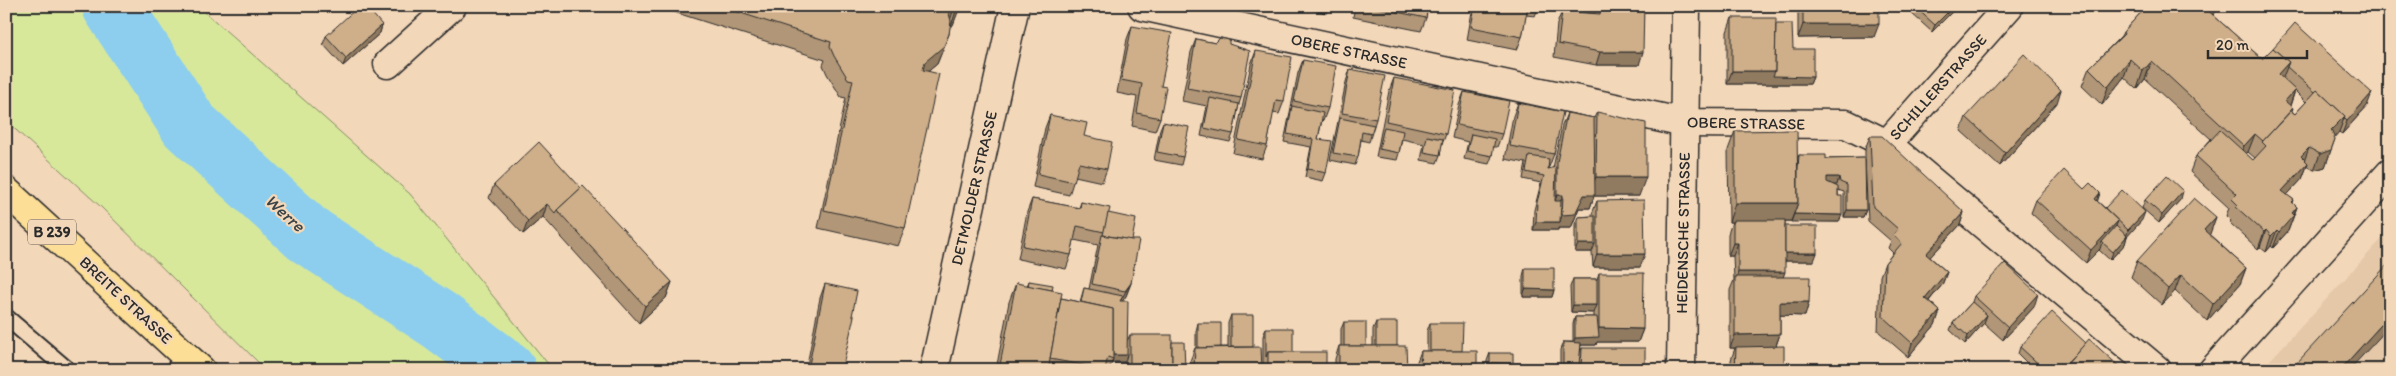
<svg xmlns="http://www.w3.org/2000/svg" width="2396" height="376" font-family="Itim,sans-serif">
<style>
.built{fill:#e4c8a8}
.green{fill:#d7e89b;stroke:#818a63}
.lines{fill:none;stroke-linecap:round;stroke-linejoin:round}
.river{stroke:#8dceee;stroke-width:60}
.service-casing{stroke:#2b2b2b;stroke-width:19}
.minor-casing{stroke:#2b2b2b;stroke-width:31}
.secondary-casing{stroke:#2b2b2b;stroke-width:31}
.primary-casing{stroke:#2b2b2b;stroke-width:31}
.service{stroke:#f3d7b9;stroke-width:15}
.minor{stroke:#f3d7b9;stroke-width:28}
.secondary{stroke:#f3d7b9;stroke-width:28}
.primary{stroke:#fdde96;stroke-width:28}
.wall{fill:#b19677;stroke:#2b2b2b;fill-rule:evenodd}
.shaded-wall{fill:#907a61;stroke:#2b2b2b}
.building{fill:#ceaf8a;stroke:#2b2b2b}
.labels{text-anchor:middle;dominant-baseline:central;stroke-width:4.5;stroke-linejoin:round;paint-order:stroke}
.shield{fill:#f3d7b9;stroke:#675f56;stroke-width:1}
.shield-label{font-size:15px;font-weight:bold;fill:#2b2b2b}
.street-label{font-size:16px;fill:#2b2b2b;stroke:#f3d7b9}
.water-label{font-size:18px;font-style:italic;fill:#3a4348;stroke:#f3d7b9}
</style>
<rect width="100%" height="100%" fill="#f3d7b9"/>
<filter id="ink" filterUnits="userSpaceOnUse"><feTurbulence type="fractalNoise" baseFrequency=".02" numOctaves="2"/><feDisplacementMap in="SourceGraphic" scale="10" xChannelSelector="R" yChannelSelector="G"/><feConvolveMatrix kernelMatrix="1 2 1 2 8 2 1 2 1" color-interpolation-filters="sRGB"/></filter>
<g filter="url(#ink)">
<polygon class="built" points="2390,230 2390,370 2261,370"/>
<polygon class="green" points="6,6 198,6 410,194 553,370 266,370 101,207 6,121"/>
<g class="lines">
<polyline class="river" points="112,6 189,125 307,234 439,320 506,370"/>
<defs>
<g id="service">
<polyline points="6,317 68,370"/>
<polyline points="173,370 186,355"/>
</g>
<g id="minor">
<polyline points="1142,6 1685,123 1846,124 1887,144 2157,370"/>
<polyline points="388,64 452,6"/>
<polyline points="1887,144 2009,6"/>
<polyline points="934,370 1015,6"/>
<polyline points="1681,370 1686,6"/>
</g>
<polyline id="secondary" points="2213,370 2390,173"/>
<polyline id="primary" points="6,191 201,370"/>
</defs>
<use href="#service" class="service-casing"/>
<use href="#minor" class="minor-casing"/>
<use href="#secondary" class="secondary-casing"/>
<use href="#primary" class="primary-casing"/>
<use href="#service" class="service"/>
<use href="#minor" class="minor"/>
<use href="#secondary" class="secondary"/>
<use href="#primary" class="primary"/>
</g>
<g class="wall">
<polygon points="655,6 959,6 953,25 951,26 950,25 949,34 937,64 928,71 905,228 898,246 818,228 846,98 841,97 827,74 823,65 825,60"/>
<polygon points="1295,6 1330,6 1327,13"/>
<polygon points="1355,6 1428,6 1426,18 1421,31 1353,17"/>
<polygon points="1473,6 1539,6 1535,16 1526,15 1522,37 1517,50 1467,40"/>
<polygon points="1598,6 1644,6 1639,65 1596,65 1554,57 1557,24 1562,11 1595,13"/>
<polygon points="1800,6 1879,6 1874,37 1798,38 1798,11"/>
<polygon points="1912,6 1958,6 1932,32 1910,12"/>
<path d="M2147 6H2222L2213 15 2262 59 2273 48 2367 106 2342 134 2339 132 2334 137 2329 156 2325 167 2314 170 2307 166 2302 179 2287 195 2294 200 2293 203 2297 207 2288 231 2273 248 2271 246 2266 252 2260 247 2258 249 2230 223 2231 221 2226 216 2229 208 2190 172 2196 156 2211 139 2145 79 2137 89 2124 77 2102 105 2082 86 2089 68 2121 36 2123 32ZM2295 91 2306 102 2295 114 2292 111 2293 108 2290 106ZM2248 152 2255 158 2253 160 2246 154Z"/>
<polygon points="2379,6 2390,6 2390,16"/>
<polygon points="1732,18 1776,24 1813,77 1810,84 1727,84 1727,32"/>
<polygon points="382,25 380,33 343,66 323,44 326,36"/>
<polygon points="1132,26 1161,86 1160,118 1155,131 1132,126 1137,97 1117,93 1127,39"/>
<polygon points="1196,39 1215,43 1229,44 1241,98 1239,104 1233,134 1230,142 1201,136 1207,106 1182,101 1191,52"/>
<polygon points="1256,51 1284,101 1279,114 1273,113 1267,146 1262,159 1233,153 1251,64"/>
<polygon points="1303,60 1328,108 1323,121 1322,120 1318,139 1326,173 1323,181 1305,177 1311,147 1284,142 1298,73"/>
<polygon points="1350,69 1376,119 1369,142 1361,140 1358,157 1355,165 1330,160 1346,82"/>
<polygon points="1394,78 1446,134 1441,147 1440,155 1437,163 1421,160 1424,144 1402,139 1399,153 1397,160 1376,157 1389,91"/>
<polygon points="1464,92 1502,134 1497,147 1493,147 1492,156 1489,164 1464,159 1468,142 1452,138 1459,105"/>
<polygon points="1518,103 1554,154 1549,167 1548,167 1548,169 1553,168 1562,126 1567,113 1594,118 1597,112 1639,196 1594,196 1590,208 1579,208 1571,228 1558,228 1558,230 1533,230 1534,210 1541,183 1523,179 1526,163 1505,159 1513,116"/>
<polygon points="2057,103 2000,166 1961,131 1966,117"/>
<polygon points="1050,115 1084,136 1107,169 1102,182 1075,176 1069,195 1033,187 1045,128"/>
<polygon points="1163,122 1183,157 1181,165 1154,160 1160,129"/>
<polygon points="1735,131 1798,158 1799,155 1826,159 1865,158 1865,149 1870,136 1964,212 1960,225 1930,257 1947,272 1942,285 1929,301 1940,311 1935,325 1908,357 1878,331 1880,276 1885,263 1893,253 1888,248 1891,241 1868,221 1865,160 1866,210 1863,217 1844,217 1844,192 1838,190 1839,222 1785,221 1785,226 1814,261 1785,261 1783,277 1809,302 1805,316 1780,315 1780,334 1776,346 1784,370 1731,370 1731,360 1735,348 1730,348 1730,290 1734,280 1733,256 1728,256 1728,234 1732,222 1729,222 1728,150"/>
<polygon points="494,185 581,188 672,282 666,298 639,323 543,217 523,234 489,198"/>
<polygon points="2084,189 2100,193 2097,201 2105,208 2142,220 2127,236 2125,244 2110,260 2099,250 2100,249 2086,263 2031,213 2036,200"/>
<polygon points="1032,199 1079,208 1081,202 1108,213 1132,240 1131,283 1126,296 1122,301 1127,341 1130,335 1172,342 1185,370 1125,370 1125,362 1112,362 1109,370 996,370 1009,302 1016,283 1027,286 1029,281 1052,290 1061,298 1080,302 1084,288 1089,289 1098,245 1074,240 1071,255 1066,269 1018,259 1027,212"/>
<polygon points="2181,199 2159,223 2142,208 2145,200"/>
<polygon points="1597,201 1640,267 1593,267 1592,252 1575,252 1575,224 1578,217 1592,216 1592,214"/>
<polygon points="2216,217 2209,234 2246,268 2240,284 2207,321 2175,291 2162,305 2131,277 2137,261"/>
<polygon points="1525,268 1554,290 1552,297 1523,297 1523,276"/>
<polygon points="1599,273 1643,329 1638,342 1597,342 1596,345 1581,345 1580,352 1582,348 1645,370 1560,370 1560,350 1563,342 1573,342 1573,324 1575,317 1594,317 1594,313 1571,312 1570,287 1573,279 1597,279"/>
<polygon points="825,284 842,370 806,370 820,298"/>
<polygon points="1974,296 2034,307 2003,340 1984,323 1965,344 1950,330 1953,323 1972,302"/>
<polygon points="1231,315 1253,347 1262,370 1190,370 1190,361 1195,348 1196,348 1196,331 1198,323 1221,347 1228,347 1228,323"/>
<polygon points="1344,322 1366,346 1373,346 1373,329 1376,322 1397,346 1407,370 1335,370 1335,359 1339,346 1341,346 1341,329"/>
<polygon points="1430,323 1462,351 1477,370 1416,370 1416,364 1421,351 1427,351 1427,331"/>
<polygon points="1266,328 1293,352 1326,370 1263,370 1263,336"/>
<polygon points="2086,343 2123,370 2034,370 2018,354 2020,347"/>
<polygon points="1490,353 1513,364 1558,370 1487,370 1487,361"/>
<polygon points="2295,365 2349,370 2294,370"/>
</g>
<g class="shaded-wall">
<polygon points="954,6 955,6 949,23 948,10"/>
<polygon points="1952,6 1958,6 1932,32 1935,25"/>
<polygon points="2216,6 2222,6 2212,16"/>
<polygon points="960,7 953,25 951,26 957,8"/>
<polygon points="1803,24 1879,24 1874,37 1798,38"/>
<polygon points="382,25 380,33 343,66 346,58"/>
<polygon points="949,34 937,64 918,80 925,62"/>
<polygon points="1600,52 1643,52 1639,65 1596,65"/>
<polygon points="2130,59 2124,77 2102,105 2108,87"/>
<polygon points="2152,61 2145,79 2137,89 2143,71"/>
<polygon points="2289,62 2282,80 2278,74"/>
<polygon points="1732,71 1775,71 1813,77 1810,84 1727,84"/>
<polygon points="2061,90 2057,103 2000,166 2005,153"/>
<polygon points="2295,90 2289,108 2285,101"/>
<polygon points="2372,93 2367,106 2342,134 2347,121"/>
<polygon points="2345,116 2339,132 2326,147 2331,130"/>
<polygon points="2255,134 2248,152 2238,163 2244,146"/>
<polygon points="2335,139 2325,167 2314,170 2320,154"/>
<polygon points="2309,148 2303,164 2301,156"/>
<polygon points="2308,163 2302,179 2276,207 2282,191"/>
<polygon points="1596,177 1646,177 1639,196 1594,196 1590,208 1579,208 1571,228 1558,228 1558,230 1533,230 1536,222 1560,222 1562,215 1584,195 1589,195"/>
<polygon points="1827,177 1839,177 1837,185 1824,185"/>
<polygon points="2183,191 2181,199 2159,223 2162,215"/>
<polygon points="2100,193 2096,206 2095,199"/>
<polygon points="1557,195 1563,195 1558,208 1553,208"/>
<polygon points="1735,203 1798,203 1791,221 1729,222"/>
<polygon points="547,204 543,217 523,234 528,221"/>
<polygon points="2297,207 2288,231 2273,248 2279,232"/>
<polygon points="1847,210 1866,210 1863,217 1844,217"/>
<polygon points="1964,212 1960,225 1921,267 1926,254"/>
<polygon points="2145,212 2142,220 2126,238 2128,230"/>
<polygon points="1794,214 1842,215 1839,222 1791,222"/>
<polygon points="2216,217 2210,234 2198,246 2204,230"/>
<polygon points="2118,221 2113,234 2102,242 2100,249 2086,263 2091,250"/>
<polygon points="2266,230 2260,247 2258,249 2264,232"/>
<polygon points="2277,230 2271,246 2266,252 2271,236"/>
<polygon points="2127,236 2125,244 2110,260 2113,252"/>
<polygon points="1733,243 1738,243 1733,256 1728,256"/>
<polygon points="1578,244 1595,244 1592,252 1575,252"/>
<polygon points="1783,253 1817,253 1814,261 1780,261"/>
<polygon points="1597,254 1645,254 1640,267 1593,267"/>
<polygon points="2246,268 2240,284 2207,321 2213,304"/>
<polygon points="1738,272 1785,272 1780,286 1735,283"/>
<polygon points="1947,272 1942,285 1920,311 1925,298"/>
<polygon points="2181,275 2175,291 2162,305 2168,289"/>
<polygon points="672,282 666,298 639,323 645,306"/>
<polygon points="1131,283 1126,296 1117,309 1120,301"/>
<polygon points="1525,289 1554,290 1552,297 1523,297"/>
<polygon points="2038,294 2034,307 2003,340 2008,327"/>
<polygon points="1780,302 1809,302 1805,316 1776,315"/>
<polygon points="1573,305 1597,305 1594,313 1571,312"/>
<polygon points="1940,311 1935,325 1908,357 1912,343"/>
<polygon points="1987,315 1984,323 1965,344 1968,336"/>
<polygon points="2390,315 2390,326 2349,370 2340,370"/>
<polygon points="1599,328 1643,329 1638,342 1597,342 1596,345 1573,345 1575,338 1596,337"/>
<polygon points="1780,334 1775,348 1730,348 1735,335"/>
<polygon points="1111,355 1127,355 1125,362 1112,362 1113,359"/>
<polygon points="1563,364 1579,365 1577,370 1561,370"/>
</g>
<g class="building">
<polygon points="359,6 366,6 382,25 346,58 326,36"/>
<polygon points="719,6 954,6 948,10 951,21 949,34 944,46 925,62 923,70 939,74 905,228 824,210 853,80 848,79 834,56 830,47 831,42"/>
<polygon points="1368,6 1428,6 1426,18"/>
<polygon points="1475,6 1528,6 1522,37 1471,27"/>
<polygon points="1528,6 1539,6 1538,9"/>
<polygon points="1600,6 1644,6 1643,52 1600,52 1558,44 1562,11 1600,14"/>
<rect x="1803" y="6" width="76" height="18"/>
<polygon points="1914,6 1950,6 1952,8 1935,25"/>
<polygon points="2147,6 2203,6 2262,59 2273,48 2289,62 2278,74 2295,90 2285,101 2293,108 2263,141 2255,134 2244,146 2152,61 2143,71 2130,59 2108,87 2089,68 2124,34 2123,32"/>
<polygon points="1732,18 1776,18 1775,71 1732,71"/>
<polygon points="2295,23 2372,93 2347,121 2344,118 2345,116 2317,90 2315,92 2287,67 2289,62 2273,48"/>
<polygon points="1776,24 1792,24 1793,49 1813,49 1813,77 1773,76 1775,71"/>
<polygon points="1132,26 1172,33 1161,86 1166,87 1160,118 1137,113 1142,84 1121,80"/>
<polygon points="1220,38 1229,40 1229,44 1250,51 1241,98 1187,88 1196,39 1215,43"/>
<polygon points="1256,51 1292,57 1284,101 1276,100 1267,146 1238,140"/>
<polygon points="2024,54 2061,90 2005,153 1966,117"/>
<polygon points="1303,60 1336,66 1328,108 1294,101"/>
<polygon points="1350,69 1385,76 1376,119 1342,113"/>
<polygon points="1394,78 1455,90 1446,134 1386,121"/>
<polygon points="2317,90 2345,116 2331,130 2335,139 2331,150 2320,154 2309,148 2301,156 2308,163 2282,191 2294,200 2292,202 2297,207 2292,213 2294,215 2279,232 2277,230 2271,236 2266,230 2264,232 2236,207 2238,205 2232,199 2237,194 2196,156 2220,130 2253,160 2266,146 2262,142 2291,111 2295,114"/>
<polygon points="1464,92 1509,101 1502,134 1457,125"/>
<polygon points="1210,98 1239,104 1233,134 1204,128"/>
<polygon points="1518,103 1563,112 1554,154 1510,146"/>
<polygon points="1292,106 1323,113 1318,139 1332,141 1326,173 1308,169 1313,139 1287,134"/>
<polygon points="1597,112 1646,123 1646,177 1596,177"/>
<polygon points="1567,113 1594,118 1595,195 1584,195 1575,214 1562,215 1563,195 1557,195 1557,162"/>
<polygon points="1050,115 1087,123 1084,136 1112,142 1107,169 1079,163 1074,182 1038,174"/>
<polygon points="1340,118 1374,125 1371,134 1362,132 1358,157 1333,153"/>
<polygon points="1163,122 1189,127 1183,157 1157,152"/>
<polygon points="1384,127 1403,131 1399,153 1379,149"/>
<polygon points="1797,130 1798,203 1735,203 1735,131"/>
<polygon points="1471,134 1495,139 1492,156 1467,151"/>
<polygon points="1427,136 1443,139 1440,155 1424,152"/>
<polygon points="1870,136 1882,136 1964,212 1926,254 1947,272 1925,298 1940,311 1912,343 1883,317 1885,263 1902,243 1893,235 1898,229 1873,207"/>
<polygon points="539,142 581,188 557,210 555,213 547,204 528,221 494,185"/>
<polygon points="1799,155 1826,155 1826,159 1865,158 1866,210 1847,210 1847,185 1840,182 1839,177 1827,177 1827,182 1838,187 1838,196 1842,196 1842,215 1794,214 1798,203 1798,168"/>
<polygon points="1529,156 1549,159 1548,169 1556,167 1555,201 1561,201 1560,222 1536,222 1537,202 1544,176 1526,172"/>
<polygon points="2064,170 2084,189 2090,183 2100,193 2095,199 2118,221 2091,250 2036,200"/>
<polygon points="2167,176 2183,191 2162,215 2145,200"/>
<polygon points="583,186 672,282 645,306 557,210"/>
<polygon points="2122,190 2145,212 2128,230 2105,208"/>
<polygon points="2194,198 2216,217 2204,230 2246,268 2213,304 2181,275 2168,289 2137,261"/>
<polygon points="1032,199 1080,208 1081,202 1110,208 1104,232 1077,226 1071,255 1023,246"/>
<polygon points="1644,200 1645,254 1597,254 1597,201"/>
<polygon points="1108,213 1136,219 1132,240 1103,235"/>
<polygon points="1595,216 1595,244 1578,244 1578,217"/>
<polygon points="1733,220 1785,220 1785,272 1738,272 1738,243 1733,243"/>
<rect x="1785" y="226" width="32" height="27"/>
<polygon points="2116,226 2127,236 2113,252 2102,242"/>
<polygon points="1102,235 1132,240 1139,240 1131,283 1125,291 1092,284"/>
<polygon points="2005,263 2038,294 2008,327 1974,296"/>
<polygon points="2388,264 2390,265 2390,315 2340,370 2300,370 2295,365"/>
<polygon points="1525,268 1554,268 1554,290 1525,289"/>
<polygon points="1599,273 1644,273 1643,329 1599,328"/>
<polygon points="1735,277 1810,277 1809,302 1780,302 1780,334 1735,335"/>
<rect x="1573" y="279" width="24" height="26"/>
<polygon points="1029,281 1053,285 1052,290 1028,286"/>
<polygon points="1016,283 1062,292 1049,365 1054,366 1053,370 999,370"/>
<polygon points="825,284 857,291 852,316 854,316 842,370 808,370"/>
<polygon points="1084,288 1123,296 1120,301 1128,301 1127,355 1113,355 1113,309 1081,302"/>
<polygon points="1061,298 1113,309 1113,359 1108,357 1105,369 1050,359"/>
<polygon points="1972,302 1987,315 1968,336 1953,323"/>
<polygon points="2052,312 2086,343 2061,370 2045,370 2020,347"/>
<rect x="1231" y="315" width="22" height="32"/>
<polygon points="1575,317 1597,317 1599,337 1575,338"/>
<rect x="1344" y="322" width="22" height="24"/>
<rect x="1376" y="322" width="21" height="24"/>
<polygon points="1198,323 1221,323 1221,347 1198,348"/>
<polygon points="1430,323 1463,323 1462,351 1430,351"/>
<polygon points="1266,328 1293,328 1293,352 1268,352 1266,357"/>
<rect x="1130" y="335" width="42" height="35"/>
<polygon points="2089,339 2123,370 2062,370"/>
<polygon points="1172,342 1184,342 1185,370 1172,370"/>
<polygon points="1563,342 1581,343 1579,365 1563,364"/>
<polygon points="1339,346 1406,346 1407,370 1339,370"/>
<polygon points="1784,346 1784,370 1735,370 1736,347"/>
<polygon points="1261,347 1262,370 1194,370 1195,348"/>
<polygon points="1582,348 1645,348 1645,370 1581,370"/>
<polygon points="1421,351 1477,351 1477,370 1420,370"/>
<rect x="1268" y="352" width="58" height="18"/>
<polygon points="1490,353 1513,353 1513,364 1492,363 1490,369"/>
<polygon points="1492,363 1558,364 1558,370 1492,370"/>
</g>
</g>
<g class="labels">
<rect class="shield" x="28" y="219.5" width="48" height="25" rx="4"/>
<g class="shield-label">
<text x="52" y="232">B 239</text>
</g>
<g class="street-label">
<text transform="translate(1349 51) rotate(12)">OBERE STRASSE</text>
<text transform="translate(1938 87) rotate(-48)">SCHILLERSTRASSE</text>
<text transform="translate(1746 123) rotate(1)">OBERE STRASSE</text>
<text transform="translate(974 188) rotate(-77)">DETMOLDER STRASSE</text>
<text transform="translate(1683 233) rotate(-89)">HEIDENSCHE STRASSE</text>
<text transform="translate(126 300) rotate(43)">BREITE STRASSE</text>
</g>
<g class="water-label">
<text transform="translate(285 213) rotate(42)">Werre</text>
</g>
</g>
<rect width="2396" height="376" fill="none" stroke="#f3d7b9" stroke-width="25"/>
<rect x="12" y="12" width="2371" height="351" fill="none" stroke="#2b2b2b" stroke-width="2" filter="url(#ink)"/>
<path d="M2208 50v8h99v-8" fill="none" stroke="#2b2b2b" stroke-width="2.5"/>
<text x="2216" y="50" font-size="15" fill="#2b2b2b" stroke="#f3d7b9" stroke-width="4" paint-order="stroke">20 m</text>
</svg>
